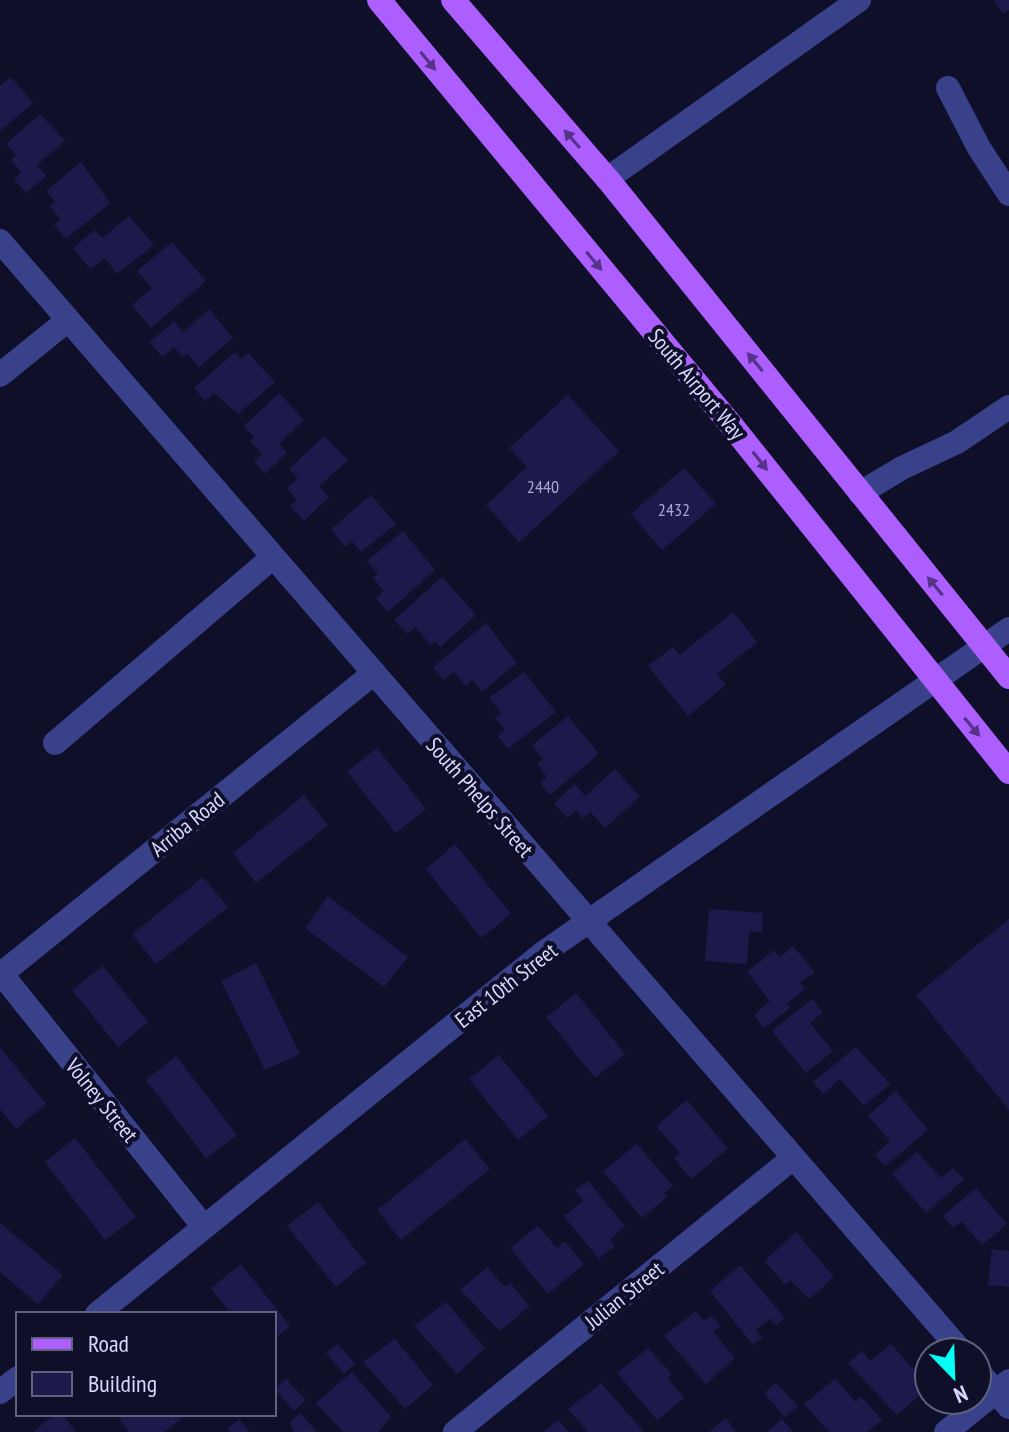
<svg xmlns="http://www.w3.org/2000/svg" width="1009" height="1432" font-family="'PT Sans Narrow',sans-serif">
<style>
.building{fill:#1d1a4b}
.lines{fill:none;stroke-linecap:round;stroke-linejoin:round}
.minor{stroke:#38418a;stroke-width:24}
.major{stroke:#ac5eff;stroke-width:24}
.oneway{fill:#563389}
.labels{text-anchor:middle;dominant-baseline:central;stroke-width:8;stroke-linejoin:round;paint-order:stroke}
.number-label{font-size:18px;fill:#a8a9d2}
.street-label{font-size:22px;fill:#d7d9ff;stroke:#100f29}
</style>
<rect width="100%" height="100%" fill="#100f29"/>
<g class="building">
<polygon points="994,0 1009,0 1009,10 1003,14"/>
<polygon points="11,77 33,103 0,131 0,86"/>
<polygon points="40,114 65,141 37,165 46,176 26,193 14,179 21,172 11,160 16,155 6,144"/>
<polygon points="81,162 110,203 66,239 54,225 60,219 50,206 55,202 46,191"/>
<polygon points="129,216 154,245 117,274 105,258 90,269 73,248 95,230 102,238"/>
<polygon points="172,242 206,281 151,328 132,305 152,288 137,271"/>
<polygon points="209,309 233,338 199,367 187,353 183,357 174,347 162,357 150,342 174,321 183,332"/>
<polygon points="235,352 241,359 248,353 275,382 238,414 214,393 205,401 194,388"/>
<polygon points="279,393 304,420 279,444 287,453 265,474 254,462 262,454 250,441 254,437 244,426"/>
<polygon points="568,395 619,451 519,542 486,505 527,467 509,448"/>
<polygon points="324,436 348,460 319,486 329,497 304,521 290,506 297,500 287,488 298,478 289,469"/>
<polygon points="684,468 716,504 662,550 631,514"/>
<polygon points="371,495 396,524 361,552 352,541 345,547 331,529"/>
<polygon points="403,531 435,570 388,612 376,598 384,591 373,578 378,574 367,561"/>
<polygon points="442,577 476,615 440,647 435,641 431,645 415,627 407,634 394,620"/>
<polygon points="733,612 757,642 717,674 726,685 688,716 648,666 673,647 680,655"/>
<polygon points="486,623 517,663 482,692 472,680 466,686 454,672 444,680 433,667"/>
<polygon points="524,672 556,712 508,749 498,736 505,730 495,718 501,713 489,698"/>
<polygon points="568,716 599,754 550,795 540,783 547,777 537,764 543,759 532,745"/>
<polygon points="377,748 426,809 396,833 347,772"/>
<polygon points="615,769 640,797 605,828 590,812 583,819 576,810 567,818 554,803 575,784 585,796"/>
<polygon points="304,795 328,825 256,883 233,853"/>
<polygon points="455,844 511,914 481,938 426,869"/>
<polygon points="203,877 228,907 156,964 132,934"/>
<polygon points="328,896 408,957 384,987 305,928"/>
<polygon points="709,909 763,913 762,932 749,931 747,964 705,961"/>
<polygon points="1009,919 1009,1110 916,995"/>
<polygon points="793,946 815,972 800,983 805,989 787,1004 790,1008 764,1028 754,1015 770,1001 747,972 774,950 780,957"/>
<polygon points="256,963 300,1054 265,1070 221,981"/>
<polygon points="103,966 148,1022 118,1047 72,990"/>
<polygon points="576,993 625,1054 595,1078 546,1017"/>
<polygon points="812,999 823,1012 810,1023 833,1051 806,1073 772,1031"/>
<polygon points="0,1047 46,1104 16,1129 0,1109"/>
<polygon points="856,1047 890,1084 864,1106 840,1079 823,1094 813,1082"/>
<polygon points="499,1055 548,1116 518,1140 469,1079"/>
<polygon points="176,1056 237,1135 206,1158 146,1080"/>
<polygon points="896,1091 928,1130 885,1166 875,1155 890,1141 868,1116"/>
<polygon points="687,1100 728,1149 691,1179 674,1158 680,1153 656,1126"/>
<polygon points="75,1138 136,1217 105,1240 45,1162"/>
<polygon points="465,1139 490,1169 401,1240 377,1210"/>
<polygon points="637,1144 673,1186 664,1193 667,1197 642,1218 603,1171"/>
<polygon points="917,1152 941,1178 953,1168 964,1179 926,1213 892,1174"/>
<polygon points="588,1181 625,1226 610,1240 615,1246 599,1259 564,1216 583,1201 575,1190"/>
<polygon points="976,1188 1007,1224 982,1245 961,1221 953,1228 943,1216"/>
<polygon points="318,1202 366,1263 336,1287 287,1226"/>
<polygon points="0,1223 63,1275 38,1304 0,1272"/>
<polygon points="538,1226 557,1248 565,1241 584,1264 548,1294 510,1248"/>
<polygon points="796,1232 834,1277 809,1299 790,1280 785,1285 765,1261"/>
<polygon points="992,1249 1009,1251 1009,1287 988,1285"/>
<polygon points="241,1264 290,1326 274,1339 274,1314 231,1314 211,1288"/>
<polygon points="740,1265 785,1318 776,1325 770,1319 756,1329 762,1338 753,1345 710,1291"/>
<polygon points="487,1267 505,1287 510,1283 530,1306 500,1331 460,1290"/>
<polygon points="446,1302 485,1348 457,1374 414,1326"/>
<polygon points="696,1311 704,1321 711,1316 721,1326 713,1332 735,1358 706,1384 664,1336"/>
<polygon points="395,1339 433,1385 405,1409 363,1362"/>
<polygon points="338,1344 355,1364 344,1374 326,1353"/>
<polygon points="891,1344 929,1387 897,1415 848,1363 862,1351 870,1361"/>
<polygon points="648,1348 672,1374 667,1378 684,1398 657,1420 617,1373"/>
<polygon points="352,1372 391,1417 378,1432 343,1432 316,1403"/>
<polygon points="286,1379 306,1400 294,1411 274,1389"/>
<polygon points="835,1379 856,1402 860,1396 882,1420 867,1432 829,1432 804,1404"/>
<polygon points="601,1383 644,1432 588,1432 568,1409"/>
<polygon points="776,1383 798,1406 785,1417 764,1393"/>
<polygon points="300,1413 317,1432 294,1432 290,1422"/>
<polygon points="55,1414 62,1414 76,1432 33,1432"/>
<polygon points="125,1414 187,1414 164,1432 130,1432 119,1419"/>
<polygon points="726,1418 736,1432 709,1432"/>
<polygon points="239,1419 250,1432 231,1432 228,1429"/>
<polygon points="782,1419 793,1432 767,1432"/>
<polygon points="558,1420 569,1432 543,1432"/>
</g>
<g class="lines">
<g class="minor">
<polyline points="948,88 979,148 1009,194"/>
<polyline points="607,179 859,0"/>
<polyline points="0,241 962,1352"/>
<polyline points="0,375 68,320"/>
<polyline points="860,493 902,468 957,442 1009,407"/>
<polyline points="55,743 273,557"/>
<polyline points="0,972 204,1227"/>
<polyline points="0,975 374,673"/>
<polyline points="97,1314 543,953 1009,629"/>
<polyline points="977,1370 1009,1407"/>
<polyline points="0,1392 18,1378"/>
<polyline points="455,1432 793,1158"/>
<polyline points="946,1432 1009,1381"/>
</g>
<g class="major">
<polyline points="379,0 732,426 1009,772"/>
<polyline points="453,0 610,182 1009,677"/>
</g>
</g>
<defs><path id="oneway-solid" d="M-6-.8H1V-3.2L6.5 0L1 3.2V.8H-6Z" transform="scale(2)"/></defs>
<g class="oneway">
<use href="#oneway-solid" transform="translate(428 61) rotate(51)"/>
<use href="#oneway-solid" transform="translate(572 139) rotate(-131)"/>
<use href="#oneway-solid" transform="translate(594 261) rotate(50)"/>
<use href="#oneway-solid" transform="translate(755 362) rotate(-129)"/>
<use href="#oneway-solid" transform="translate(760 461) rotate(52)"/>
<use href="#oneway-solid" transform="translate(935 586) rotate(-129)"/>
<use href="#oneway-solid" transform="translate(972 727) rotate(50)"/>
</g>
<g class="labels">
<g class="number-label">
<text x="543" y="486">2440</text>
<text x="674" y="509">2432</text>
</g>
<g class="street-label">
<text transform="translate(697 384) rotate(50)">South Airport Way</text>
<text transform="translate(480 797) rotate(49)">South Phelps Street</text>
<text transform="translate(187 824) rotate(-39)">Arriba Road</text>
<text transform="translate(506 985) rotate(-38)">East 10th Street</text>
<text transform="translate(102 1100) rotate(51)">Volney Street</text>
<text transform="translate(624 1295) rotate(-39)">Julian Street</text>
</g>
</g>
<rect x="16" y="1312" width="260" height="104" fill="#100f29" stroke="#60607f" stroke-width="2"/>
<rect x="32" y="1338" width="40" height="12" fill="#ac5eff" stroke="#60607f" stroke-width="2"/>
<text x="88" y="1352" font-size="24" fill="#d7d9ff">Road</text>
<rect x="32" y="1372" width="40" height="24" fill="#1d1a4b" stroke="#60607f" stroke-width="2"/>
<text x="88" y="1392" font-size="24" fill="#d7d9ff">Building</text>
<g transform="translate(953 1376) rotate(157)"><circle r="38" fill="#100f29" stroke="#60607f" stroke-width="2"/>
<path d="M0-6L14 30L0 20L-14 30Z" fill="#03fff5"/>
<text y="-12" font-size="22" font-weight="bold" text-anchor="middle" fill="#d7d9ff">N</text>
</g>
</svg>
